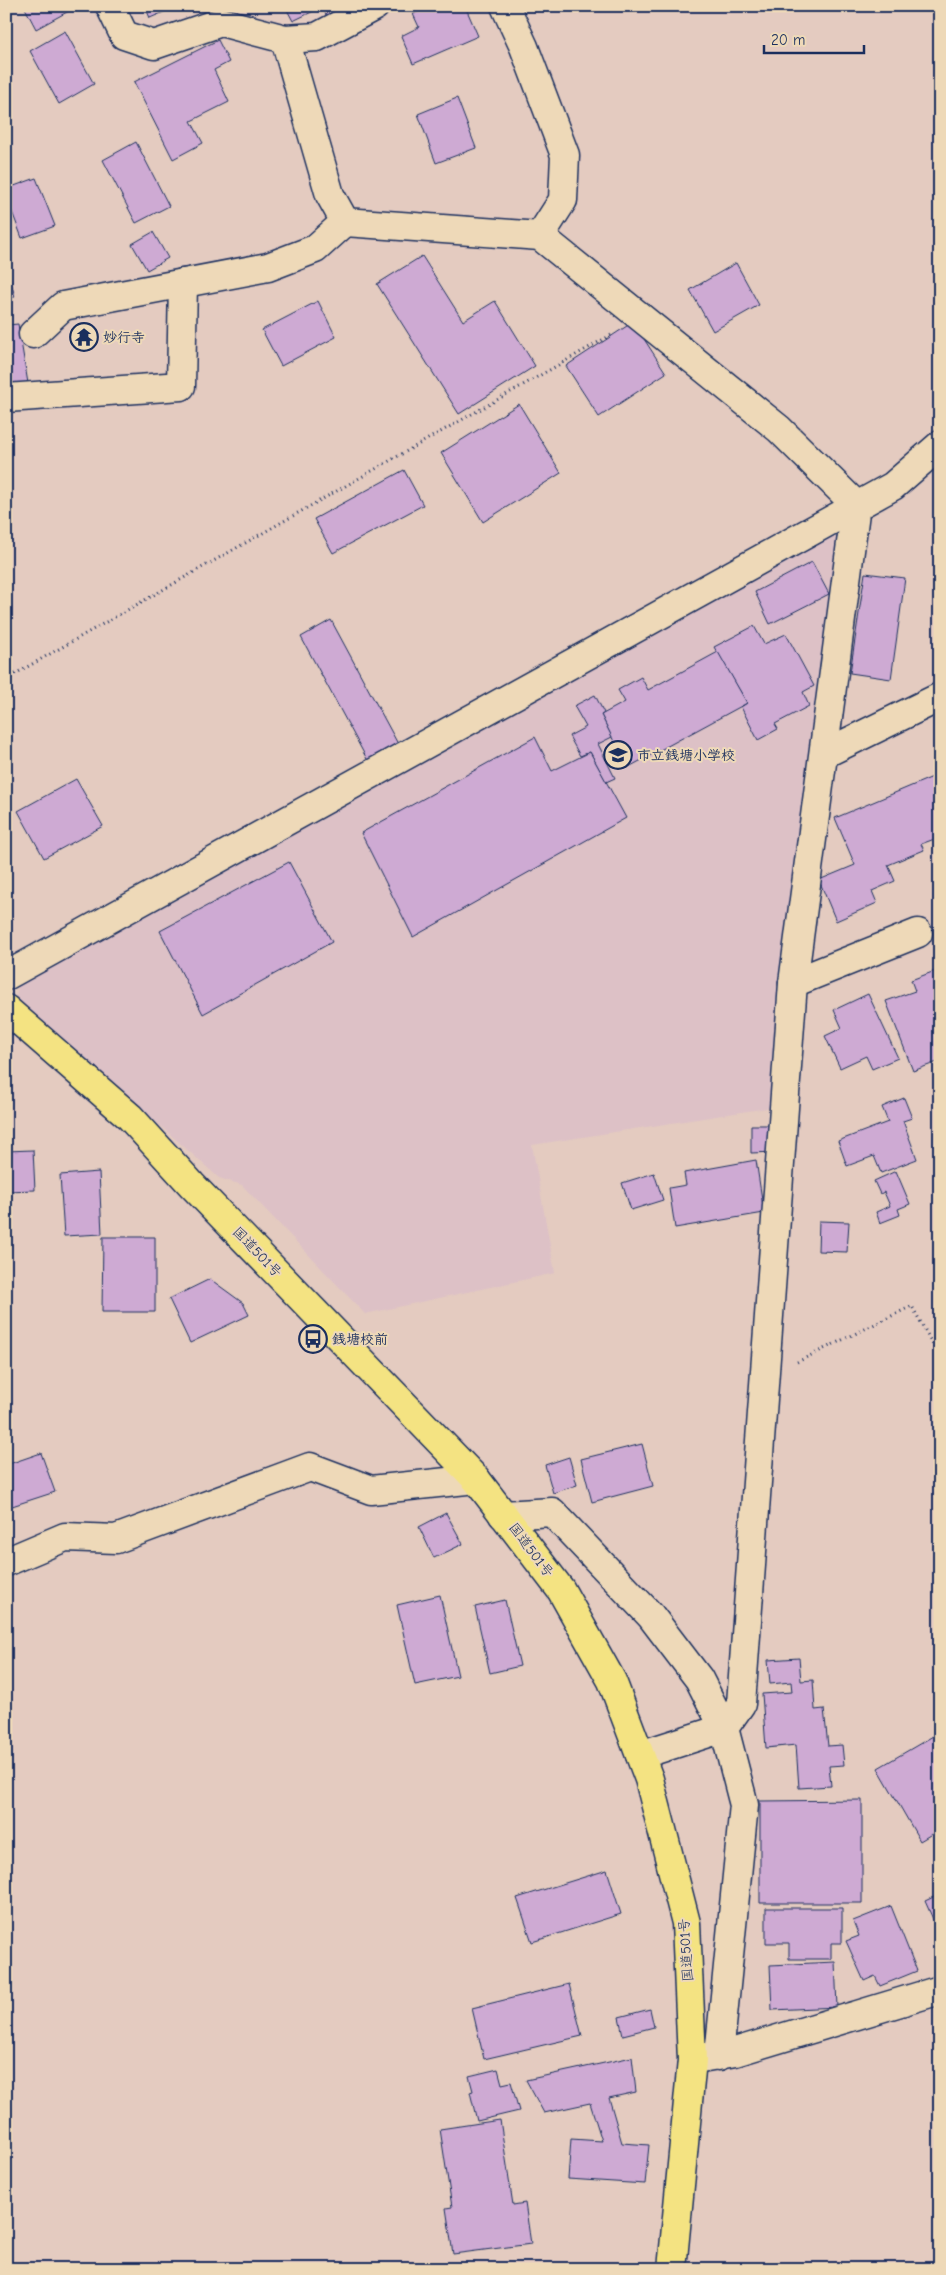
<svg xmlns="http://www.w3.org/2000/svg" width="946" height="2275" font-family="'Comic Neue','Klee One',sans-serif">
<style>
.built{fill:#ddc1c6}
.building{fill:#ceaad3;stroke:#1b2f5e}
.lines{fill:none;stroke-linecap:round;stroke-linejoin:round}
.street-casing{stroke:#1b2f5e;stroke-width:31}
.highway-casing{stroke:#1b2f5e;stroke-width:31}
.path{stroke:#1b2f5e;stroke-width:3;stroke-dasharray:1 4;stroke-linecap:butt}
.street{stroke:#eed9b8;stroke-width:28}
.highway{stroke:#f4e382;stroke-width:28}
.labels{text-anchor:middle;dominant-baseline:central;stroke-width:4;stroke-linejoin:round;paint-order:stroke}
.poi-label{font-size:14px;font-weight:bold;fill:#1b2f5e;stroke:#eed9b8;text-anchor:start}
.street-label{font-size:14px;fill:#1b2f5e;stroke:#eed9b8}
</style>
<rect width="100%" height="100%" fill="#e4cbc0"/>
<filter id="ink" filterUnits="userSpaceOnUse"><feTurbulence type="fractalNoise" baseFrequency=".02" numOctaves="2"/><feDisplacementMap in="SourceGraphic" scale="10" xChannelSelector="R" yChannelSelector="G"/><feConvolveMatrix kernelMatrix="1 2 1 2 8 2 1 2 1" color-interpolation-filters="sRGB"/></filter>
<g filter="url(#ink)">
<polygon class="built" points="834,528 844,533 773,1107 532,1145 555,1273 365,1314 242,1185 219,1178 16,997 20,977"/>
<g class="building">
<polygon points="24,6 78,6 36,29"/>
<polygon points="145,6 178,6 150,18"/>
<polygon points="285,6 353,6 328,19 322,7 293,21"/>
<polygon points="432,6 465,6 478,36 413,64 401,36 419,27 413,14"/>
<polygon points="65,31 94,84 59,104 30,51"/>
<polygon points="218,40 229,62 214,70 229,102 191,121 203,143 173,159 134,82"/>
<polygon points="457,98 476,148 436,163 418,114"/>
<polygon points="136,142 169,206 136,223 103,160"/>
<polygon points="36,178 55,226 22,238 6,196 6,189"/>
<polygon points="153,232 168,258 147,270 132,244"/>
<polygon points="422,256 463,321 495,301 535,366 459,414 377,284"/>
<polygon points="6,263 15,297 6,298"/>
<polygon points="736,263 759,305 713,331 690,290"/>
<polygon points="318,301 336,337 281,366 262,330"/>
<polygon points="6,318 8,325 18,324 30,395 6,396"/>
<polygon points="633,322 666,373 599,417 566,366"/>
<polygon points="519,404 561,473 483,522 441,453"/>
<polygon points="404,470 423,505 333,553 314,519"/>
<polygon points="812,562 829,594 770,624 755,592"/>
<polygon points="865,573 905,578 891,679 850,673"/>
<polygon points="331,620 398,744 368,761 301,637"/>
<polygon points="754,626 764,644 786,634 814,686 803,692 809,706 775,724 778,729 758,740 741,707 747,703 714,647"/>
<polygon points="718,652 747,703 627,768 601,715 625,702 618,690 641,677 648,690"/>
<polygon points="595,695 604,713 601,715 612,737 598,744 615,778 606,782 590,752 580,756 569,736 586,727 574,706"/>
<polygon points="535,737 552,771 590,752 626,818 413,937 361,833"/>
<polygon points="935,776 940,787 940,837 921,844 924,850 888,865 895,881 872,891 877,903 836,921 819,880 855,865 835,818"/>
<polygon points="76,779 103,826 44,858 18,811"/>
<polygon points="289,862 332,942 203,1014 160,931"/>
<polygon points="935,971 940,984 940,1061 913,1071 886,1001 915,991 911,980"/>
<polygon points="868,994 898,1058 872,1069 866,1056 840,1068 825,1036 842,1028 834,1010"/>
<polygon points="904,1098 912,1118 903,1121 917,1159 881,1173 874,1156 847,1166 838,1141 888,1122 882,1107"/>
<polygon points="751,1125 776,1125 776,1152 751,1153"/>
<polygon points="33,1150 35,1190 6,1191 6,1151"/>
<polygon points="756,1160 764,1213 675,1228 669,1188 686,1185 684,1173"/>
<polygon points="896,1171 910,1204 898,1209 900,1215 880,1223 876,1212 890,1206 884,1192 880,1194 874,1181"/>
<polygon points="99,1172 102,1234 64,1236 60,1175"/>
<polygon points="654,1173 663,1200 631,1210 622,1183"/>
<rect x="6" y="1203" width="4" height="24"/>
<polygon points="819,1221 849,1222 847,1252 818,1251"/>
<polygon points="103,1237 155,1237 155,1312 102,1312"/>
<polygon points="6,1247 8,1247 6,1307"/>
<polygon points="210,1279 243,1303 249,1315 190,1343 169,1299"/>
<polygon points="642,1444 653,1486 592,1502 581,1459"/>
<polygon points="41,1453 55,1492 6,1508 6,1465"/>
<polygon points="569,1457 577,1485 553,1493 545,1465"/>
<polygon points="446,1513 463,1544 434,1558 419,1527"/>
<polygon points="440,1595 458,1676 415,1685 397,1605"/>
<polygon points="505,1600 520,1666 490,1673 475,1607"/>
<polygon points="799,1658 801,1681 813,1680 815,1710 824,1709 828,1746 842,1745 844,1765 829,1766 831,1786 799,1788 796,1745 766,1748 762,1694 792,1692 791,1682 770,1684 768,1660"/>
<polygon points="940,1732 940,1829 920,1841 878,1768"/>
<polygon points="862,1800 862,1903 760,1903 760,1801"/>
<polygon points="607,1870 621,1914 532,1942 517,1898"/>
<polygon points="940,1894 940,1935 925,1901"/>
<polygon points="891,1906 917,1971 880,1986 875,1976 864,1981 846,1941 859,1936 853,1921"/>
<polygon points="766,1908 842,1908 842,1943 831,1943 831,1959 789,1959 789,1943 766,1943"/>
<polygon points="835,1962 837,2007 772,2010 770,1965"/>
<polygon points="569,1984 582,2036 484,2059 472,2008"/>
<polygon points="650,2009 654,2027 623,2035 619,2017"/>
<polygon points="632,2057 636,2092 609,2098 622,2143 649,2145 645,2184 568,2179 571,2139 602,2141 590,2103 544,2113 526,2080"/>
<polygon points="498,2069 502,2084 511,2082 519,2111 477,2121 470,2092 473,2091 469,2076"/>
<polygon points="500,2120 513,2205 525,2203 531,2244 453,2254 446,2208 452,2207 440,2129"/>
</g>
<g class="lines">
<defs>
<g id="street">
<polyline points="110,6 124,35 154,45 221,22 285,39 317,37 375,6"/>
<polyline points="505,6 524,47 565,155 563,200 540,236"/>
<polyline points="285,39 330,195 345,222 540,236 779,429 856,505"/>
<polyline points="33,334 63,306 268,267 315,249 345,222"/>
<polyline points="6,398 181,386 183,283"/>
<polyline points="824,754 940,697"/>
<polyline points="6,976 893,486 940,445"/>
<polyline points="793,983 918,933"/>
<polyline points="503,1515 552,1512 651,1616 699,1679 724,1728 744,1805 719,2056"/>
<polyline points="6,1562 65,1537 116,1539 310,1467 371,1490 476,1479"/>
<polyline points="640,1755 724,1728 741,1704 793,983 856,505"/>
<polyline points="701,2058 735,2052 940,1990"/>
</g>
<polyline id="highway" points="6,1009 130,1117 192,1185 476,1479 561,1590 612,1681 649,1779 686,1923 692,2060 672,2269"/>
</defs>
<use href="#street" class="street-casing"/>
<use href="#highway" class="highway-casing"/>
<g class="path">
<polyline points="6,679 611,335"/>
<polyline points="797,1362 912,1306 940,1358"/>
</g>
<use href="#street" class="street"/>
<use href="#highway" class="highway"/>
</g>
</g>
<defs>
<symbol id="temple-ring" viewBox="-11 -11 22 22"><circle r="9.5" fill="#eed9b8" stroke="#1b2f5e" stroke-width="1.5"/><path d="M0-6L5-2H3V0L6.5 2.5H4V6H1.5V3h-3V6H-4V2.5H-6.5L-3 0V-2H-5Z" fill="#1b2f5e"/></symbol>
<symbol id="school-ring" viewBox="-11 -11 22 22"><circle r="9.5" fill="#eed9b8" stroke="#1b2f5e" stroke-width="1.5"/><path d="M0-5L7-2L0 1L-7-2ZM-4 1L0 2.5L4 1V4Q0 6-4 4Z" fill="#1b2f5e"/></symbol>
<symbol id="bus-ring" viewBox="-11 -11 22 22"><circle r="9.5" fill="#eed9b8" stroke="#1b2f5e" stroke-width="1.5"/><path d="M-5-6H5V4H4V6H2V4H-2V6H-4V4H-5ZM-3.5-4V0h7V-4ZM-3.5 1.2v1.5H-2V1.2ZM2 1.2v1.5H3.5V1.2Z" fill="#1b2f5e"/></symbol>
</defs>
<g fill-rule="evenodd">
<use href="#temple-ring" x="68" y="321" width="32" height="32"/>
<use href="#school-ring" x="602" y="739" width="32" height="32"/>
<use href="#bus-ring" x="297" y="1323" width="32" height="32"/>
</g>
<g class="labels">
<g class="poi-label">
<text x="103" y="337">妙行寺</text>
<text x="637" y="755">市立銭塘小学校</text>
<text x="332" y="1339">銭塘校前</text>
</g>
<g class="street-label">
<text transform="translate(257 1252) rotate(46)">国道501号</text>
<text transform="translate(531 1550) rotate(53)">国道501号</text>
<text transform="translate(686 1950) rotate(-94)">国道501号</text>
</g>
</g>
<rect width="946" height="2275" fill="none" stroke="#eed9b8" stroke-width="25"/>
<rect x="12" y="12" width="921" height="2250" fill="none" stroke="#1b2f5e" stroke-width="2" filter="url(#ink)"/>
<path d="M764 45v8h100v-8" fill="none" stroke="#1b2f5e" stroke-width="2.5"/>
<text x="771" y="45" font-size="15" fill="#1b2f5e" stroke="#eed9b8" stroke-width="4" paint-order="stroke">20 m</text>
</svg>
